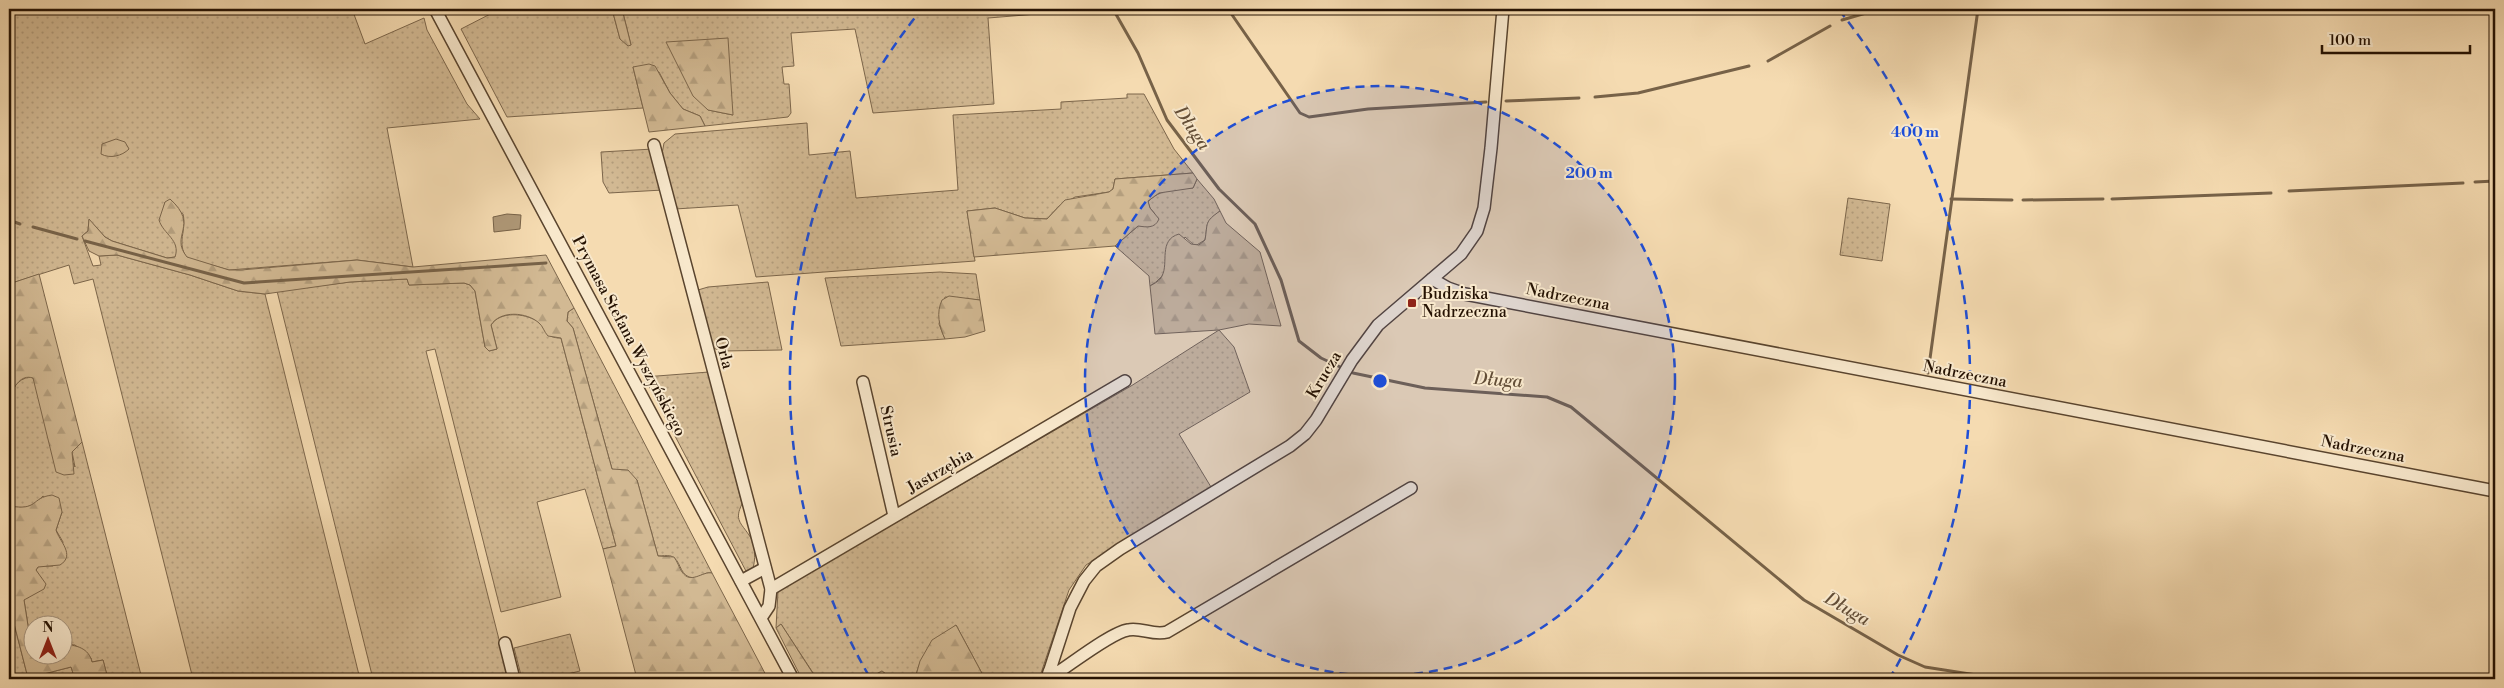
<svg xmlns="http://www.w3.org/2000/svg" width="2504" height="688" font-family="'Libre Bodoni',serif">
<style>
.grass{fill:url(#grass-dots);stroke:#7c664b;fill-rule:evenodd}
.forest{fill:url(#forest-firs);stroke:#7c664b}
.water{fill:#ae9776;stroke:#776248}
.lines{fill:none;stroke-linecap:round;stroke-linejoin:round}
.stream{stroke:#776248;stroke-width:3}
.minor-casing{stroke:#59442e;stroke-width:14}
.minor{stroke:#f8e8cc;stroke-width:11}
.ring{fill:none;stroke:#1d4ed8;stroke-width:2.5;stroke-dasharray:9 6}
.poi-dot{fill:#8f2418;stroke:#f8e8cc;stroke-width:2}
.labels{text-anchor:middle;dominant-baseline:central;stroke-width:4;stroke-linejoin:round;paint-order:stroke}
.poi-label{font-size:16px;fill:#251203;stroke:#f8e8cc;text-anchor:start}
.street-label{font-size:16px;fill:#251203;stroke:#f8e8cc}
.water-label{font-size:18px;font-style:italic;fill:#634e37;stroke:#f8e8cc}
.centre{fill:#1d4ed8;stroke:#f8e8cc;stroke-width:2.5}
.ring-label{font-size:15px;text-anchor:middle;font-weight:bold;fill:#1d4ed8;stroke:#f8e8cc;stroke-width:4;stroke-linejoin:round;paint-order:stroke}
</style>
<defs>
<pattern id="grass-dots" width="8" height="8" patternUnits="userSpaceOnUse" patternTransform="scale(1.25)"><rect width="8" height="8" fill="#d2b993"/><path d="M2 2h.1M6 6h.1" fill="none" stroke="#b49e7d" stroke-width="1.8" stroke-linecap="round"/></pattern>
<pattern id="forest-firs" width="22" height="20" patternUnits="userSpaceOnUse" patternTransform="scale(1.25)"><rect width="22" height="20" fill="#d2b993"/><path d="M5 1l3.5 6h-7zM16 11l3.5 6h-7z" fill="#b49e7d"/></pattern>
</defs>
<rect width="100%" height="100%" fill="#f5dbb1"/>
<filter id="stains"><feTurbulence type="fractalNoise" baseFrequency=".004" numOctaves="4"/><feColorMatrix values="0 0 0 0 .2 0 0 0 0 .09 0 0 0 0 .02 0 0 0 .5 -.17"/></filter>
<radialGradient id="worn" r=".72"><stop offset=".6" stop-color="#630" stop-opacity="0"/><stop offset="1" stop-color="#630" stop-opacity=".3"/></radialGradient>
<g class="grass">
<path d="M9 9H352L365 44 424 18 427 30 467 104 480 119 387 128 413 267 357 260 229 270 187 258C176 243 187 230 183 214L165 202C159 223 181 239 176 257L167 258 112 241 105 237 89 220 88 231 82 236 93 266 101 265 99 256 117 255 190 275 238 291 265 294 360 679H193L93 279 74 284 69 265 9 284Z"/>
<path d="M500 9H612L620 39 631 45 622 9H1099L988 18 994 104 873 113 855 29 791 33 794 66 782 67 784 84H789L791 113 788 117 705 126 700 116 683 109 670 93 659 72 633 67 643 108 507 117 461 29ZM672 53 733 115 708 110Z"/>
<polygon points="1127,94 1144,94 1174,149 1193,173 1115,179 1113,189 1109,192 1075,197 1059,206 1047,219 1025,218 995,208 967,211 975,261 756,277 738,205 675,209 662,154 664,143 675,134 807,123 809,155 850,151 856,198 958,190 953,115 1061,109 1061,102 1127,98"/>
<polygon points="653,149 663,190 609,193 603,182 601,152"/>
<path d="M1197 179 1214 199 1220 211C1204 223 1208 223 1205 240L1195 246 1185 237C1175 254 1167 277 1150 286L1149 276 1115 246 1138 226 1155 214 1150 208 1148 202C1159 189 1178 189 1193 188Z"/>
<polygon points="1848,198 1890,204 1882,261 1840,255"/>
<polygon points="940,272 976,274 980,300 945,297 939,324 945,339 841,346 825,278"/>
<path d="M407 279 409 285 464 283 470 285 475 291 485 347 489 351 497 349 491 325C500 311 524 313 537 321 548 328 543 338 561 338L616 546 603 549 585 489 537 502 561 597 501 612 435 349 426 351 509 679H373L277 291 350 282Z"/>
<polygon points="768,282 782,350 724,351 712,348 698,290 708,287"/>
<path d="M574 308 712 573C704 571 698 580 689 577 679 573 681 560 671 556 667 555 662 556 658 556L637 480 612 469 573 328 567 321 568 312Z"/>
<path d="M1219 330 1234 347 1250 392 1179 434 1211 487 1086 565 1069 590 1039 679H985L956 625C934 642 921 651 915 679H892L882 671 867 679H817L781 624 776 628 778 591 1131 386Z"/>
<path d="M709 372 742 504C734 520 741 523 749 535 756 544 756 561 752 571L747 573 644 377Z"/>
<path d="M30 377 33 378 75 467 72 452 82 442 142 679H108L103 660 92 662 91 658 75 645 63 644 62 626H32V635L29 632 24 600 42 578 38 575 36 570 38 566H53L63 542 56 530 62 512 43 496C31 508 25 509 9 506V465C16 457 10 449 9 439 6 419 4 381 30 377Z"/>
<polygon points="9,604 28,678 71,667 75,679 9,679"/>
<polygon points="570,634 580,671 546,679 522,679 514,648"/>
</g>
<g class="forest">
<polygon points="612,9 622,9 631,45 628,46 620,39"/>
<polygon points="728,38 733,115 708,110 693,96 666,42"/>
<polygon points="649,64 655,66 670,93 683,109 700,116 705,126 649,132 633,67"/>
<path d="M116 139 125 142 129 149C122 156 110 159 101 154L102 144Z"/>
<path d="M1193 173 1197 179 1193 188 1159 193 1148 201 1150 208 1159 219C1155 229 1146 227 1138 226L1115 246 974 257 967 211 995 208 1025 218 1047 219 1065 200 1109 192 1113 189 1115 179Z"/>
<path d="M170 199C200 226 169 235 187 257L229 270H241L357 260 413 267 546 255 574 308 568 312 567 321 573 328 612 469 628 470 637 480 658 556 674 557C677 561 679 567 682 572 691 585 702 571 712 573L768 679H637L603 549 616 546 561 338 548 336C544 332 543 326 539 323 527 312 500 310 491 325L497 349 489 351 485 347 475 291 470 285 464 283 409 285 407 279 350 282 265 294 238 291 190 275 117 255 99 256 89 251 82 236 88 231 89 219 105 237 112 241 167 258 175 257C181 240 163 234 159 220L165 202Z"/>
<path d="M1220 211 1226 223 1260 252 1281 326 1249 324 1219 330 1155 334 1150 286C1155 283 1160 281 1162 276 1169 263 1158 240 1179 234L1191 244 1199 245 1205 240C1208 223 1204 222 1220 211Z"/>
<path d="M39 274 82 442 72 452 74 474 64 475 56 472 33 378C20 374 15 387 9 396V284Z"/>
<path d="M949 296 980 300 985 331 965 337 945 339C939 326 936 313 942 300Z"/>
<path d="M52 495 59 498 62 512 56 530C59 541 76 555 60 565L38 567 36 570 46 584 44 589 24 600 29 632 32 635V656H62L63 644C76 645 89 648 92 662L103 660 108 679H75L71 667 28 678 9 604V506C39 511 30 498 52 495Z"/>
<polygon points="781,624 814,675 817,679 802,679 776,628"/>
<polygon points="956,625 985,679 915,679 920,661 932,640"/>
<polygon points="882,671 892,679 867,679"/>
</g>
<polygon class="water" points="507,214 521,215 520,229 494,232 493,217"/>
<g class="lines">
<g class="stream">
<polyline points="1113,9 1138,53 1167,120 1219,189 1255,224 1281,280 1299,341 1321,358 1353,373 1425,388 1547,397 1571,407 1804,600 1898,655 1925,667 2002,679"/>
<polyline points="1228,9 1300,113 1309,117 1368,109 1486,102"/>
<polyline points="1842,20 1866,13 1973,9"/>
<polyline points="1768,61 1830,26"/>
<polyline points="1595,97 1638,93 1749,66"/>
<polyline points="1506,101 1579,98"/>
<polyline points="2475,182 2495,181"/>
<polyline points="2289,191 2463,183"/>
<polyline points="1951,199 2012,200"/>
<polyline points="2112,199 2271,193"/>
<polyline points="2023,200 2103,199"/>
<polyline points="9,220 20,224"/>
<polyline points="33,227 77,239"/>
<polyline points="85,241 244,283 546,263"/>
<polyline points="1928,373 1978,9"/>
</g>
<defs>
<g id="minor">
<polyline points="435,9 793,679"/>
<polyline points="654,145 771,589 769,606 761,618"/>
<polyline points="1432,279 1448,288 1465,294 2495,491"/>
<polyline points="863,382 894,516"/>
<polyline points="741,581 765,568"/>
<polyline points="771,589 1125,381"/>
<polyline points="505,643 514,679"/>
<path d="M1049 672 1060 671C1075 661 1113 632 1128 630 1141 627 1153 636 1167 632L1411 488"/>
<polyline points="1047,679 1070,608 1084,581 1096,566 1120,549 1290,446 1305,434 1316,420 1352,360 1378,325 1461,254 1477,231 1484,208 1491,148 1503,9"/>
</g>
</defs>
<use href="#minor" class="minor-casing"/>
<use href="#minor" class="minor"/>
</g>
<circle cx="1380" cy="381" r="295" fill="#1d4ed8" fill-opacity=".12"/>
<g class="ring">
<circle cx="1380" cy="381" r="295"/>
<path d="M869 676A590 590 0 0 1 921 10M1839 10A590 590 0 0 1 1891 676"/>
</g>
<rect class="poi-dot" x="1407" y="298" width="10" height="10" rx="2.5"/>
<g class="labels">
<g class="poi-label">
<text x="1422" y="294">Budziska<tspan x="1422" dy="18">Nadrzeczna</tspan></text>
</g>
<g class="street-label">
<text transform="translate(1568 297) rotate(11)">Nadrzeczna</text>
<text transform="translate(629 336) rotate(62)">Prymasa Stefana Wyszyńskiego</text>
<text transform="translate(724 353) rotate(75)">Orla</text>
<text transform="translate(1965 374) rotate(11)">Nadrzeczna</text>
<text transform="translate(1324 375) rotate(-59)">Krucza</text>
<text transform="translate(891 431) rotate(77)">Strusia</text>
<text transform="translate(2363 449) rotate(11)">Nadrzeczna</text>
<text transform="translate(940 471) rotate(-30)">Jastrzębia</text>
</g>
<g class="water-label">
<text transform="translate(1192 128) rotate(56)">Długa</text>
<text transform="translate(1498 380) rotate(4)">Długa</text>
<text transform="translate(1847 609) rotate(30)">Długa</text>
</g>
</g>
<circle cx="1380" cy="381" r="8" class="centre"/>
<g class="ring-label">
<text x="1915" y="137">400 m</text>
<text x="1589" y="178">200 m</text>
</g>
<rect width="2504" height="688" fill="none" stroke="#f5dbb1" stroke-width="30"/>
<rect x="10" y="10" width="2484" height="668" fill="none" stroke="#251203" stroke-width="2.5"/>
<rect x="15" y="15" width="2474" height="658" fill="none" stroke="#251203"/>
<g transform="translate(48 640)"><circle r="24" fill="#f8e8cc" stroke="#a4927c"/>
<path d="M0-4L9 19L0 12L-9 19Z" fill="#8f2418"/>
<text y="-8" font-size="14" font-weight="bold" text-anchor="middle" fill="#251203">N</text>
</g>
<path d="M2322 45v8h148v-8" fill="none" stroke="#251203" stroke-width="2.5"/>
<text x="2329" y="45" font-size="15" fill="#251203" stroke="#f8e8cc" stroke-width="4" paint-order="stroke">100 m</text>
<rect width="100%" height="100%" filter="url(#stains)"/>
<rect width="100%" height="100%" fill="url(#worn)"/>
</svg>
